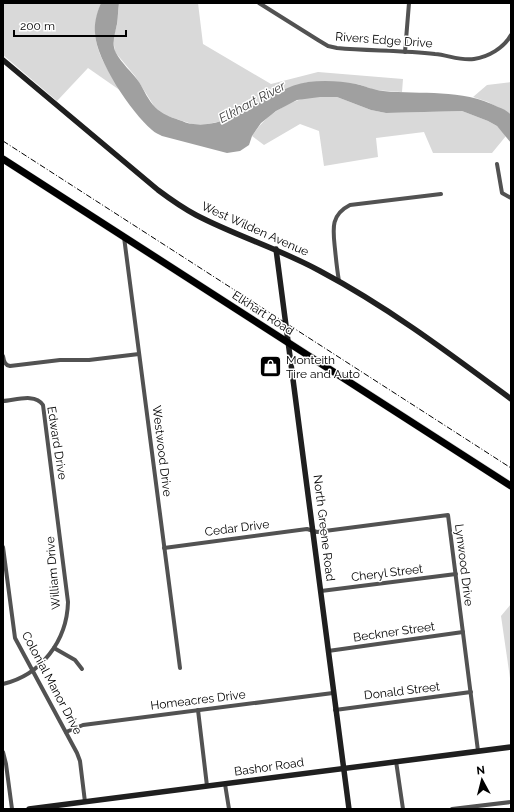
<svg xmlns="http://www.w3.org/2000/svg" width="514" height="812" font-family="Raleway,sans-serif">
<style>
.green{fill:#d9d9d9}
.water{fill:#a0a0a0}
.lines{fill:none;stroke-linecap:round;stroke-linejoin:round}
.highway-casing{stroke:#dbdbdb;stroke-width:8}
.street{stroke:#525252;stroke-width:4}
.secondary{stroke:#1f1f1f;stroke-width:5.5}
.highway{stroke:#000;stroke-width:7}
.rail{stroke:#000;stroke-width:1;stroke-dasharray:6 2 1 2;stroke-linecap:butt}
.labels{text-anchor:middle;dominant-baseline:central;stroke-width:3;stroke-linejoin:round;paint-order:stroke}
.street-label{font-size:12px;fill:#000;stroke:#fff}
.poi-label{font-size:12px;fill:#000;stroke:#fff;text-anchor:start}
.water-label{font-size:13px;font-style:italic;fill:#414141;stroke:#fff}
</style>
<rect width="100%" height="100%" fill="#fff"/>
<g class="green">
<path d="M3 3H101C86 39 102 61 121 91L88 68 57 101 3 55Z"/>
<polygon points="119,3 198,3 203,44 271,84 318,72 403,79 402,92 374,90 358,84 308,82 279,91 265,99 240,114 222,121 208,124 192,124 164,115 154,106 135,76 115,52 113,38 117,25"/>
<polygon points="511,82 511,115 488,102 473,97 487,85"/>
<path d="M308 97H337L371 110 386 113 462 111 488 121 497 126 506 136 492 153H433L424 132 376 138 378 157 324 166 319 131 300 124 264 145 252 136C266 115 283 104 308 97Z"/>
<polygon points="511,604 511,685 501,616"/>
</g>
<path class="water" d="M101 3H119C118 10 118 17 117 24 115 34 111 44 116 53 122 64 132 72 139 82 144 90 148 100 155 107 162 114 170 117 179 120 183 121 188 124 193 124 237 129 267 88 308 82 324 80 341 81 356 84 365 86 373 90 383 91 422 95 461 88 498 107 503 109 508 111 511 115V143L497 126 488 121 462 111 386 113 371 110 337 97H320L297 100 276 111 261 123 252 136 249 145 240 151 227 153 162 136C159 134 155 133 152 130 131 112 96 60 95 33 94 23 97 12 101 3Z"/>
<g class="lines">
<defs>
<polyline id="highway" points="3,159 511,486"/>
</defs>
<use href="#highway" class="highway-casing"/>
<g class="street">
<path d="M259 3 318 40 328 46 337 48C369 51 402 50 435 54 448 55 460 61 474 59 488 57 504 48 511 35"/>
<polyline points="405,52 409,3"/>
<polyline points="497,164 502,193 511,198"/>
<polyline points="124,237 180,668"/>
<path d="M339 281C337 270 336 259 335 249 333 230 330 215 350 205L441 194"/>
<path d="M3 356C4 362 5 365 10 366L60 360H89L139 354"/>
<path d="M3 401C16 400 35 393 43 405L68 602C67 641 41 675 3 684"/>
<polyline points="3,547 15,638 77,753 80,761 85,802"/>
<polyline points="164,548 307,529 317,532 448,515 478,751"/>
<polyline points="321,591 456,574"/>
<polyline points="54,648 75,660 82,669"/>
<polyline points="328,651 463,632"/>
<polyline points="198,710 207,786"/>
<polyline points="335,710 471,692"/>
<polyline points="66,732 83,725 333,693"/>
<polyline points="3,752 6,764 12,809"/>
<polyline points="396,761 403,809"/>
<polyline points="225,784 229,809"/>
<polyline points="452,809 511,802"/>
</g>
<g class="secondary">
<path d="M3 60 158 190C170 199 183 208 196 215 236 236 280 249 320 271 388 307 449 353 511 399"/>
<polyline points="276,249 349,809"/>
<polyline points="29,809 511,747"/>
</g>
<use href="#highway" class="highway"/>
<polyline class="rail" points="3,141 511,468"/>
</g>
<defs>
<symbol id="shop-square" viewBox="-11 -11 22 22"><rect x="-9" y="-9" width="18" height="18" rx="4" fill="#000" stroke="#fff"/><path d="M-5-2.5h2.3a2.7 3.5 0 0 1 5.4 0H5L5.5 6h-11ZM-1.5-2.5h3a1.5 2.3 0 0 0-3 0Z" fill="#fff"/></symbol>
</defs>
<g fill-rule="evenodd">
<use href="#shop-square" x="258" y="354" width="25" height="25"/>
</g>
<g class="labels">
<g class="street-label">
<text transform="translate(384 40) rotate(4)">Rivers Edge Drive</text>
<text transform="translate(255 229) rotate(24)">West Wilden Avenue</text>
<text transform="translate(263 313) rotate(33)">Elkhart Road</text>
<text transform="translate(57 443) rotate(81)">Edward Drive</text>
<text transform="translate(162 451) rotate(83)">Westwood Drive</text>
<text transform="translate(237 528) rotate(-7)">Cedar Drive</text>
<text transform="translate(324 528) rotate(83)">North Greene Road</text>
<text transform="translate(464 565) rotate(83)">Lynwood Drive</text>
<text transform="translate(53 573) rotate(-95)">William Drive</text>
<text transform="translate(387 573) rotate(-7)">Cheryl Street</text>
<text transform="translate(394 632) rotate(-8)">Beckner Street</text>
<text transform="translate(52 683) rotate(62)">Colonial Manor Drive</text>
<text transform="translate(402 691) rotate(-7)">Donald Street</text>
<text transform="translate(198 700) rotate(-7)">Homeacres Drive</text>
<text transform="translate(269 767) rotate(-8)">Bashor Road</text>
</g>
<g class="poi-label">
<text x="286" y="360">Monteith<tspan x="286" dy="14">Tire and Auto</tspan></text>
</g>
<g class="water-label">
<text transform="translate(252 102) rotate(-28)">Elkhart River</text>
</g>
</g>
<rect width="514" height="812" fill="none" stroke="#000000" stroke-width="8"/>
<g transform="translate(482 780) rotate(353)" stroke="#ffffff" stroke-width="3" paint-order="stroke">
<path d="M0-3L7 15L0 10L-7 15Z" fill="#000000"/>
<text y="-6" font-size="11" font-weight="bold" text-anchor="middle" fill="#000000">N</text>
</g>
<path d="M14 30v6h112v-6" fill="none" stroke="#000000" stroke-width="2"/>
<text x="20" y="30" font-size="12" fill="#000000" stroke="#ffffff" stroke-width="3" paint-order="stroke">200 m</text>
</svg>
